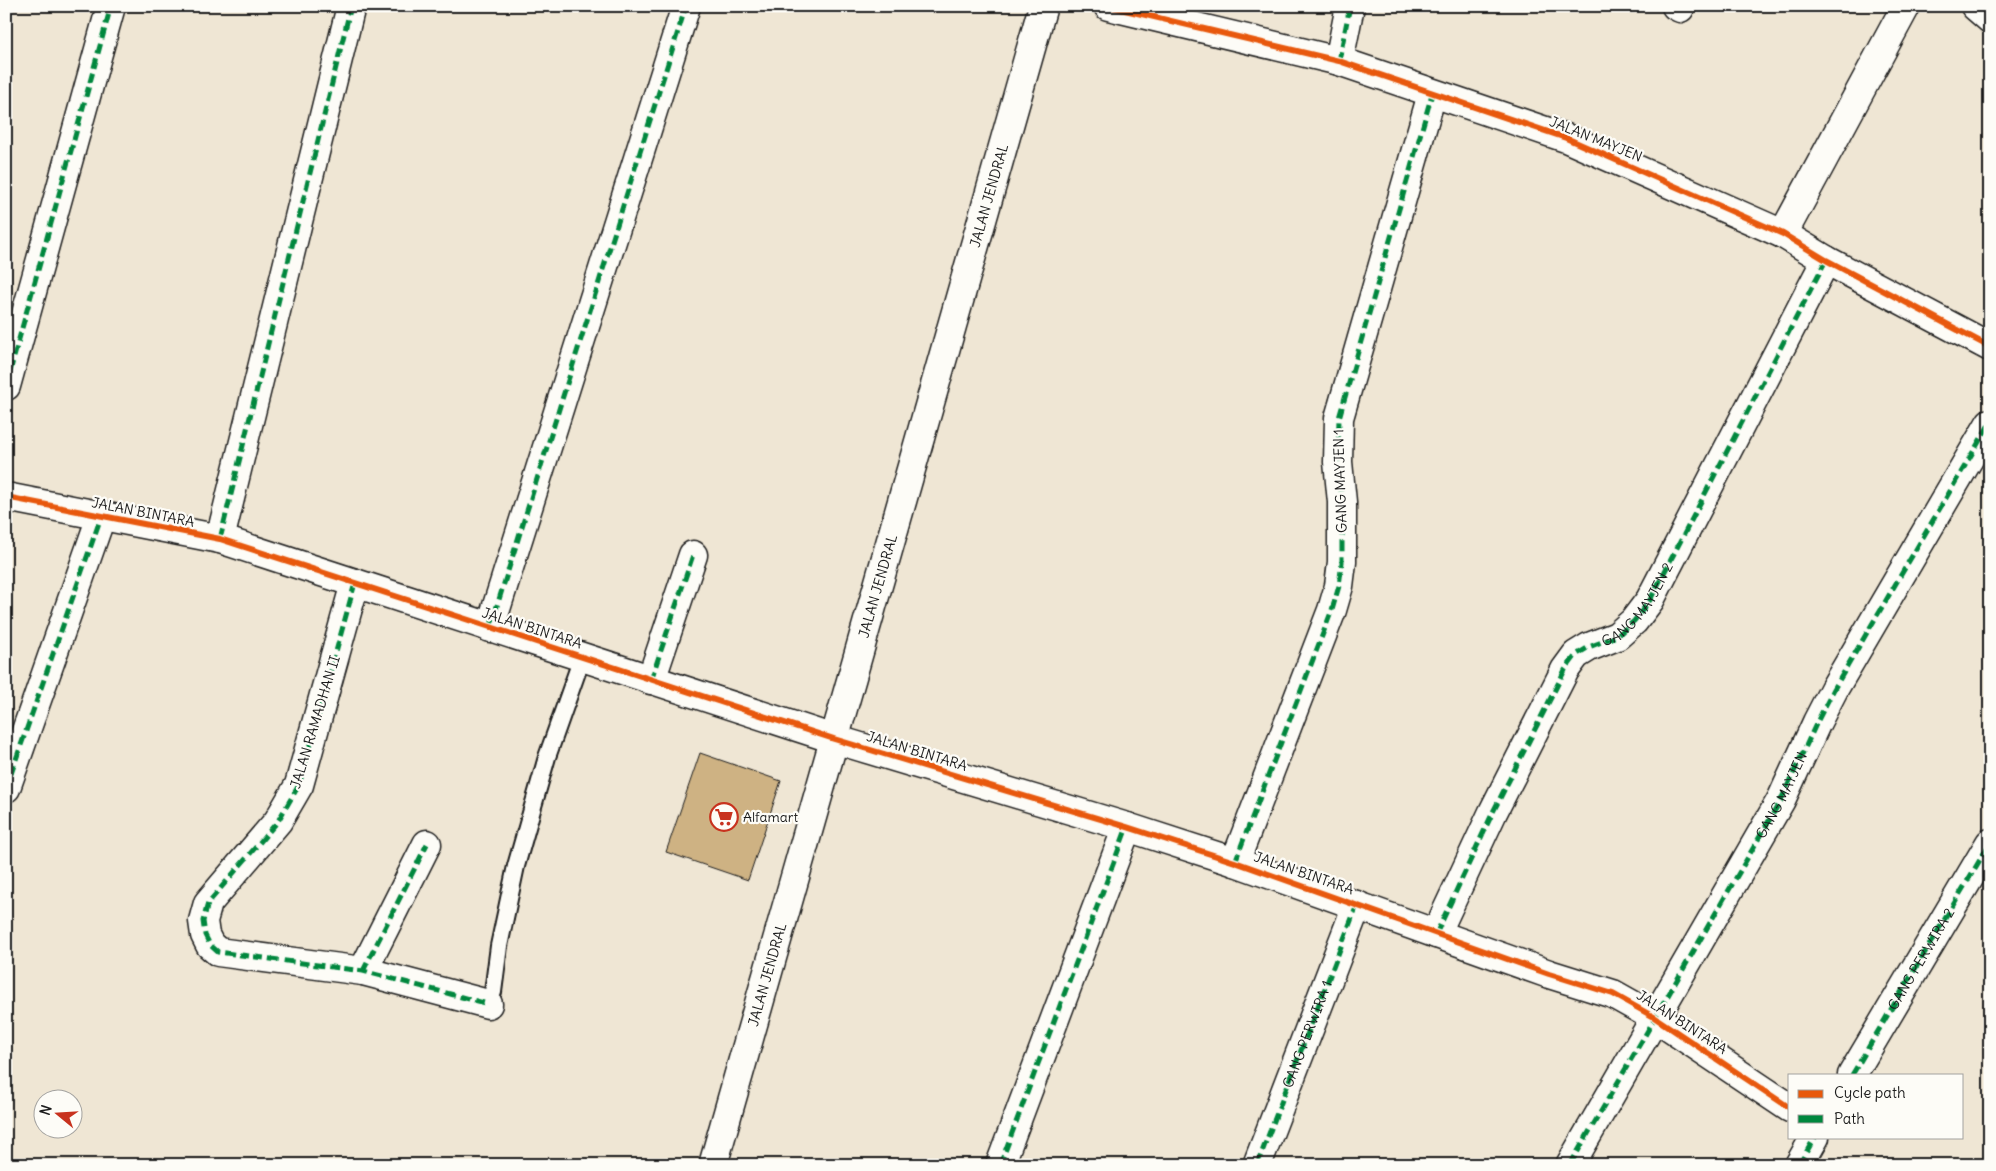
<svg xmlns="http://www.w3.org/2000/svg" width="1996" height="1171" font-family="Delius,sans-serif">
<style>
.building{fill:#ceb283;stroke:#1c1c1c}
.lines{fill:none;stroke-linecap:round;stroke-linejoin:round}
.service-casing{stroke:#1c1c1c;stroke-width:20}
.minor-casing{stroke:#1c1c1c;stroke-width:31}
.tertiary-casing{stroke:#1c1c1c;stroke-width:31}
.secondary-casing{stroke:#1c1c1c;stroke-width:31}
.service{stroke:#fdfcf7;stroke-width:16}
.minor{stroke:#fdfcf7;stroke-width:28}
.tertiary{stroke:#fdfcf7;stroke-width:28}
.secondary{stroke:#fdfcf7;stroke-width:28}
.quiet{stroke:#00873e;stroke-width:5;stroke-dasharray:10 5;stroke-linecap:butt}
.cycleway-casing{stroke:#fdfcf7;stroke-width:9}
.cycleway{stroke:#e8590c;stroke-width:6}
.labels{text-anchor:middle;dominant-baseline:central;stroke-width:4.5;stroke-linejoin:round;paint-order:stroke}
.street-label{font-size:14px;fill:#1c1c1c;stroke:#fdfcf7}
.poi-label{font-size:14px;fill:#1c1c1c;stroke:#fdfcf7;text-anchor:start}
</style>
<rect width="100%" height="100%" fill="#efe6d4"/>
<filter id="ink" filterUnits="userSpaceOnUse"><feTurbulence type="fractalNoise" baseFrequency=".02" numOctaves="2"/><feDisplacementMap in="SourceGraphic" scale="10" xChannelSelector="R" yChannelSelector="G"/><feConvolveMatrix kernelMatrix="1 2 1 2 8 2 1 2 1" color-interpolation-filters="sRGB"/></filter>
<g filter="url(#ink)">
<polygon class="building" points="700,753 781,781 748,880 666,852"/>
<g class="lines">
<defs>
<polyline id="service" points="488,1004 493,992 499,946 516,866 547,757 582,658"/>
<g id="minor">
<polyline points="1108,6 1339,61 1566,138 1783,234 1826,260 1990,347"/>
<polyline points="1676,6 1680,8"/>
<polyline points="1339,61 1350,6"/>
<polyline points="1783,234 1906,6"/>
<polyline points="6,386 111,6"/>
<polyline points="6,497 220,539 834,739 1127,827 1235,862 1549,974 1613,994 1654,1017 1790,1108"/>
<polyline points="220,539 351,6"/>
<polyline points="355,583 299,785 278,821 208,903 203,921 205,935 210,945 218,952 363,971 488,1004"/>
<polyline points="490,628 686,6"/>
<polyline points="651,680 693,555"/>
<polyline points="6,788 101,517"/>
<polyline points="1235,862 1332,610 1339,586 1342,562 1342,502 1338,462 1339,418 1432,94"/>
<polyline points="1436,934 1493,812 1565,670 1576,655 1589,647 1617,636 1634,621 1650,600 1826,260"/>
<polyline points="363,971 427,844"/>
<path id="s1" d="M1852 1075 1990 843"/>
<polyline points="1000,1165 1127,827"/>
<polyline points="1257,1165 1357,905"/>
<path id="s2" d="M1570 1165 1781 800 1817 722 1834 689 1990 423"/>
<polyline points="1799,1165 1815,1137"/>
</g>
<polyline id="tertiary" points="1975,6 1990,19"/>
<g id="secondary">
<path id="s3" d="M713 1165 1043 6"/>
</g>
</defs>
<use href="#service" class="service-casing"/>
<use href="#minor" class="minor-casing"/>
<use href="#tertiary" class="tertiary-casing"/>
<use href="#secondary" class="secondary-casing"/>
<use href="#service" class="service"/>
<use href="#minor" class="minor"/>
<use href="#tertiary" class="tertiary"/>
<use href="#secondary" class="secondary"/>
<g class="quiet">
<polyline points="1676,6 1680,8"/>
<polyline points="1339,61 1350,6"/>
<polyline points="6,386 111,6"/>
<polyline points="220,539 351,6"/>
<polyline points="355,583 299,785 278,821 208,903 203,921 205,935 210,945 218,952 363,971 488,1004"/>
<polyline points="490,628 686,6"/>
<polyline points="651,680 693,555"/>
<polyline points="6,788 101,517"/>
<polyline points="1235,862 1332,610 1339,586 1342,562 1342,502 1338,462 1339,418 1432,94"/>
<path id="s4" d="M1436 934 1493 812 1565 670 1576 655 1589 647 1617 636 1634 621 1650 600 1826 260"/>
<polyline points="363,971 427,844"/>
<polyline points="1852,1075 1990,843"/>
<polyline points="1000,1165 1127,827"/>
<path id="s5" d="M1257 1165 1357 905"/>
<polyline points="1570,1165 1781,800 1817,722 1834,689 1990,423"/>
<polyline points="1799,1165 1815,1137"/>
</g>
<defs>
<g id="cycleway">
<polyline points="1108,6 1339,61 1566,138 1783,234 1826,260 1990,347"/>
<polyline points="6,497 220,539 834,739 1127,827 1235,862 1549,974 1613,994 1654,1017 1790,1108"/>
</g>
</defs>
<use href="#cycleway" class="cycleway-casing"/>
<use href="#cycleway" class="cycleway"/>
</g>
</g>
<defs>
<symbol id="supermarket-ring" viewBox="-11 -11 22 22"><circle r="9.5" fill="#fdfcf7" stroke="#c8321e" stroke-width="1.5"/><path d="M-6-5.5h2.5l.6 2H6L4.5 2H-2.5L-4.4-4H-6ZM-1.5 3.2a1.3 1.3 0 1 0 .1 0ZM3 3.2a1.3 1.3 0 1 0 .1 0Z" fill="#c8321e"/></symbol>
</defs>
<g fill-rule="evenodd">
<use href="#supermarket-ring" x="708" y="801" width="32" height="32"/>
</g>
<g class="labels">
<g class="street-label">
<text transform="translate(1596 139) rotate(22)">JALAN MAYJEN</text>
<text stroke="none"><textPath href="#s3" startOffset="1008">JALAN JENDRAL</textPath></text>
<text transform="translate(1340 481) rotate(-92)">GANG MAYJEN 1</text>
<text transform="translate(143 512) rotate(11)">JALAN BINTARA</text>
<text stroke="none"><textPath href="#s3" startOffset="602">JALAN JENDRAL</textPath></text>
<text stroke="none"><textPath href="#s4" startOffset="395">GANG MAYJEN 2</textPath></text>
<text transform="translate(532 628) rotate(18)">JALAN BINTARA</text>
<text transform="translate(315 722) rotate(-73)">JALAN RAMADHAN II</text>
<text transform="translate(917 751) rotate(17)">JALAN BINTARA</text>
<text stroke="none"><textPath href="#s2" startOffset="426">GANG MAYJEN</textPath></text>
<text transform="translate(1304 873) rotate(19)">JALAN BINTARA</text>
<text stroke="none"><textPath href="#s1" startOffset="135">GANG PERWIRA 2</textPath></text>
<text stroke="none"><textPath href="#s3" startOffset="198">JALAN JENDRAL</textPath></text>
<text transform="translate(1682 1022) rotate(33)">JALAN BINTARA</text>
<text stroke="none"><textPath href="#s5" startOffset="140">GANG PERWIRA 1</textPath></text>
</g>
<g class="poi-label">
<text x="743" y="817">Alfamart</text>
</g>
</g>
<rect width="1996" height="1171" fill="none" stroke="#fdfcf7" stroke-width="25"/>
<rect x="12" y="12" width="1971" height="1146" fill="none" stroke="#1c1c1c" stroke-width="2" filter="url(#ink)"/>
<rect x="1788" y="1074" width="175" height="65" fill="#fdfcf7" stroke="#a3a29f"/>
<rect x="1798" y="1090" width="25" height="8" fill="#e8590c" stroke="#a3a29f"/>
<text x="1834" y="1098" font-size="15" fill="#1c1c1c">Cycle path</text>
<rect x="1798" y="1115" width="25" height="8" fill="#00873e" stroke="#a3a29f"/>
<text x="1834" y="1124" font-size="15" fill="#1c1c1c">Path</text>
<g transform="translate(58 1114) rotate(288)"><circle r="24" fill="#fdfcf7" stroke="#a3a29f"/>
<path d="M0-4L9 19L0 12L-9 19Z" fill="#c8321e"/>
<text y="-8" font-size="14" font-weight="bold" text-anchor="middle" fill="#1c1c1c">N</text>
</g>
</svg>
